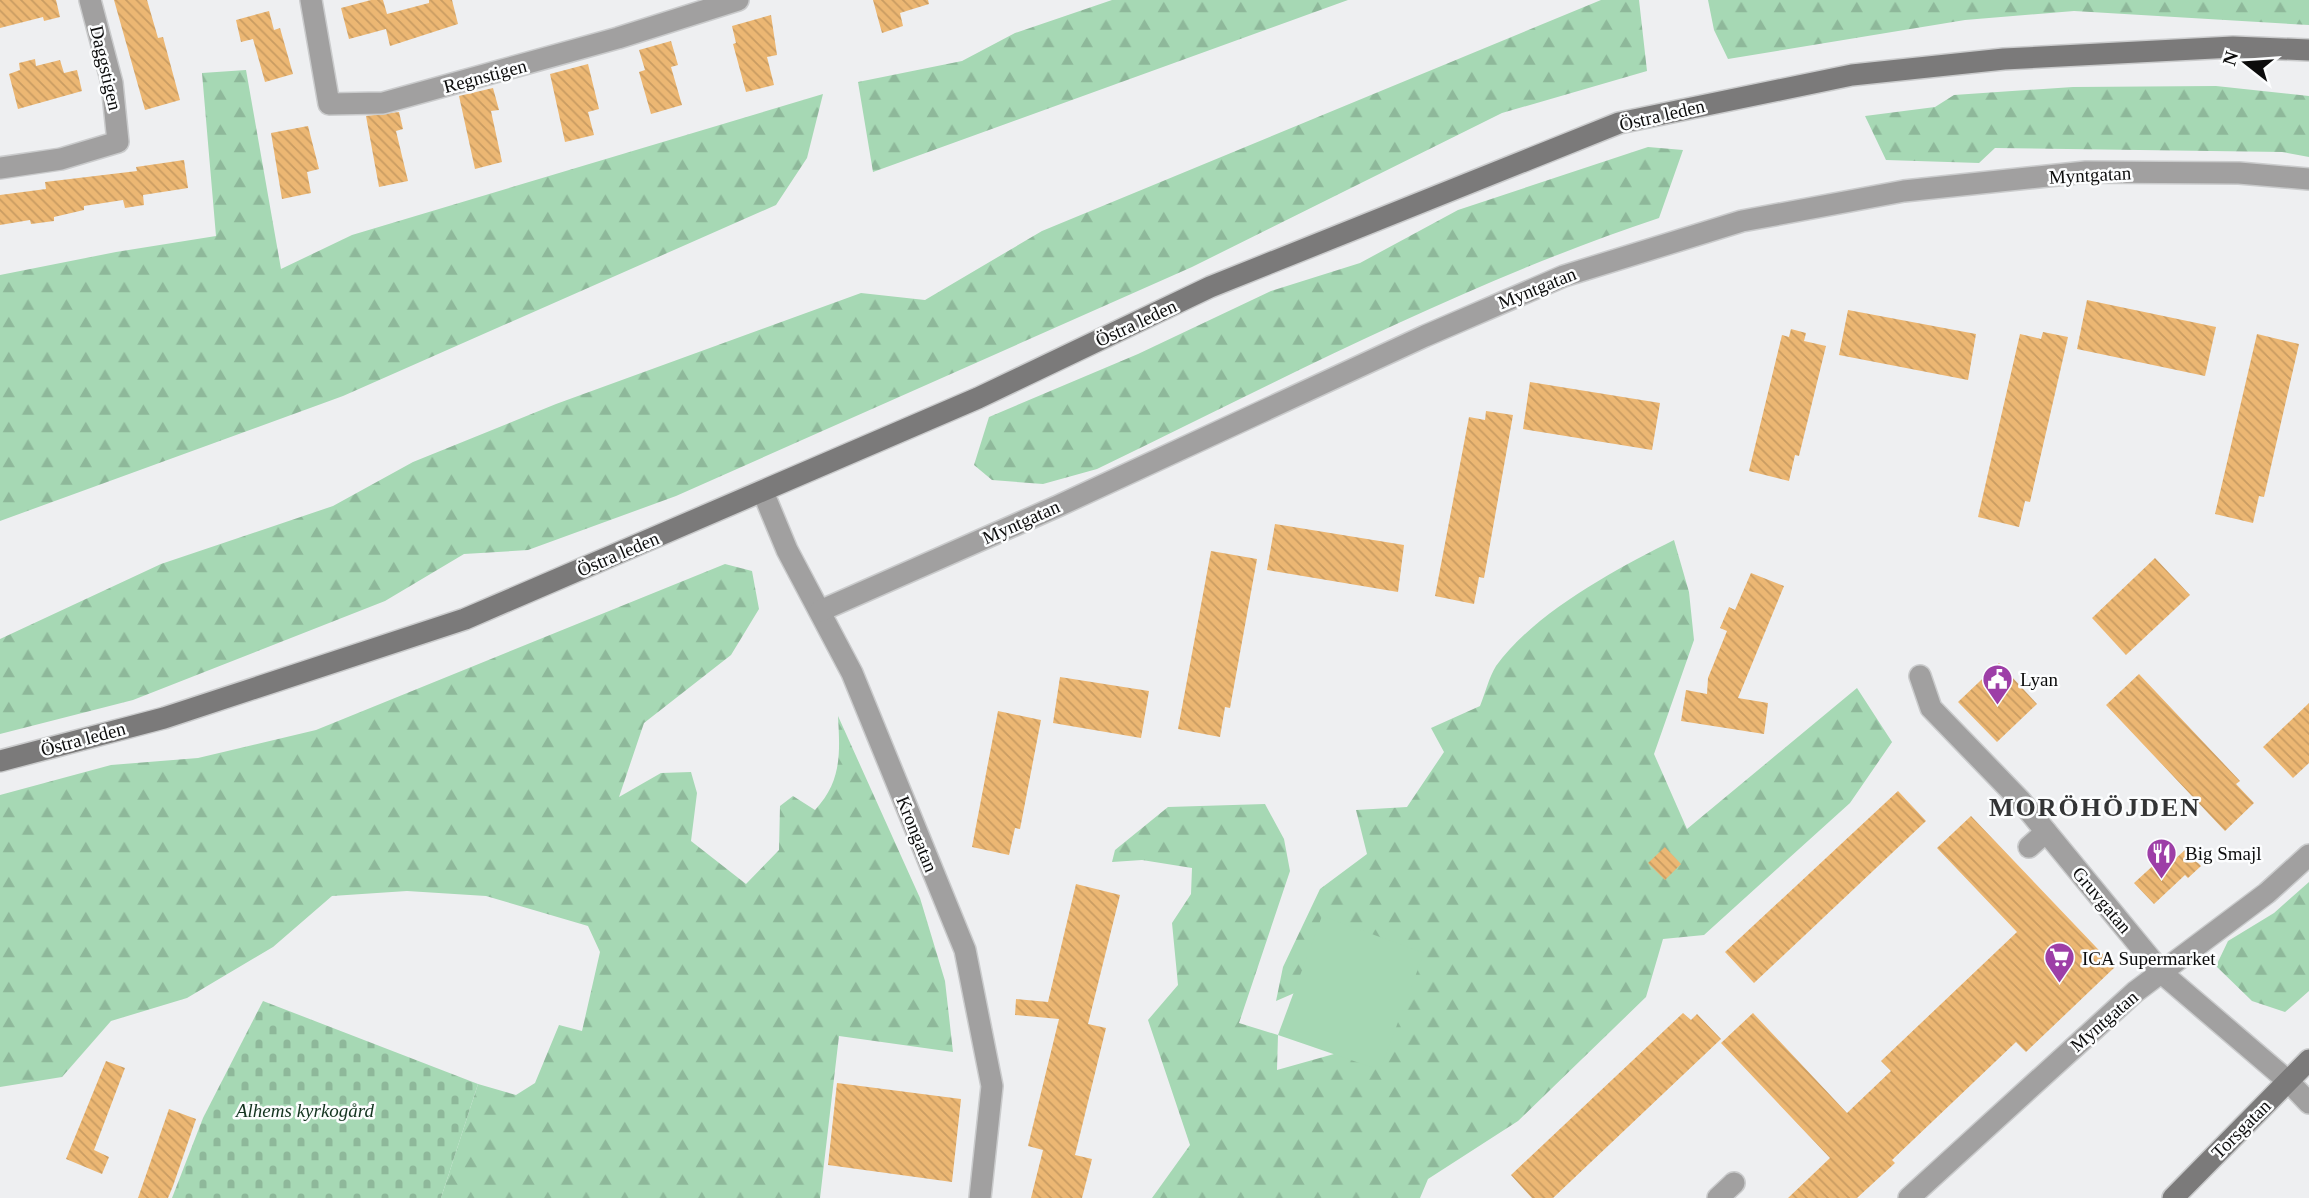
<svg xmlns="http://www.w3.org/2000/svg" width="2309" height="1198" font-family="'Times New Roman',serif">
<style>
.forest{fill:url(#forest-firs)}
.cemetery{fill:url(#cemetery-stones)}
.park{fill:#a6d8b4}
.building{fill:url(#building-back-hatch)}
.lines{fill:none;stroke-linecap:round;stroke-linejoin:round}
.street-casing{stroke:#cacbcc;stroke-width:24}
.secondary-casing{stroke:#cacbcc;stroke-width:24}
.street{stroke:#a1a0a0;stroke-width:21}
.secondary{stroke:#7b7a7a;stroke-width:21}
.labels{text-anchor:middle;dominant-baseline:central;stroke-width:5;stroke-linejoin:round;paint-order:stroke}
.street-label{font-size:19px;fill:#0c0c0c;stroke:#fcfdfe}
.poi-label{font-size:19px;fill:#0c0c0c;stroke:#fcfdfe;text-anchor:start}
.park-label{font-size:19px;font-style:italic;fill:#143420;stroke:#fcfdfe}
.district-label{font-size:26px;font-weight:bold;letter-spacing:2px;fill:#333435;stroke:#fcfdfe}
</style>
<defs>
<pattern id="forest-firs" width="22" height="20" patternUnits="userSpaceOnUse" patternTransform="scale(1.75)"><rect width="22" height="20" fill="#a6d8b4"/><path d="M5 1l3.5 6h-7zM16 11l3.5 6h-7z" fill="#8eb89a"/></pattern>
<pattern id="cemetery-stones" width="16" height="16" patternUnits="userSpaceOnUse" patternTransform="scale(1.75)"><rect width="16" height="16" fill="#a6d8b4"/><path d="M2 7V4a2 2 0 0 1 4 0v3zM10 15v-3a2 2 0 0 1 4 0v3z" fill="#8eb89a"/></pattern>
<pattern id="building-back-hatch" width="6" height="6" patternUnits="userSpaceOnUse" patternTransform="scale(1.75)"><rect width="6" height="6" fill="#ecb773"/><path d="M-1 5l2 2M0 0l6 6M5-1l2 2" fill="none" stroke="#c99c62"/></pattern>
</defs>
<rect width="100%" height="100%" fill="#eeeff1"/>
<g class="forest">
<polygon points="1112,0 1348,0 873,172 858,82 962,61 1015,33"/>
<polygon points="1601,0 1639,0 1647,71 1502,113 1192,267 676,496 528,550 464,554 385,601 133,700 0,734 0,639 161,564 333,506 413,462 556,404 861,293 925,300 1042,231"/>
<polygon points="1708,0 2309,0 2309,25 2074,11 1965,20 1728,59 1714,30"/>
<polygon points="246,70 281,269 352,235 823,94 807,158 776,205 343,396 0,521 0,275 116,252 216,236 202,73"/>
<polygon points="2216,86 2309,96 2309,157 2282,152 1995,148 1979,163 1886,160 1865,116 1935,107 1954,95 2073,87"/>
<path d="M1648 147 1683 150 1659 218C1464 283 1281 380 1097 469L1043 484 992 480 974 465 989 417 1138 354 1271 291 1360 263 1458 210Z"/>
<path d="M1674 540 1689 592 1694 640 1654 754 1687 829 1857 688 1892 742 1850 803 1704 935 1663 939 1646 997 1518 1121 1428 1179 1420 1198H1152L1190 1145 1148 1020 1178 985 1172 923 1191 894 1192 868 1142 860 1112 862 1115 850 1168 807 1265 804 1284 839 1290 871 1239 1023 1278 1035 1277 1070 1334 1054 1313 985 1276 1001 1283 967 1320 889 1367 854 1356 810 1407 807 1444 752 1431 728 1480 706C1485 694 1489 677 1496 666 1534 613 1616 569 1674 540Z"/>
<path d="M725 564 752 571 759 609 731 655 644 723 619 797 661 773 691 772 697 793 691 841 746 884 779 850 780 806 793 796 815 810C842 781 840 753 838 716L920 898 945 981 953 1052 839 1036 820 1198H441L478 1084 516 1095 535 1083 559 1025 582 1031 600 952 588 926 486 896 407 891 332 896 273 947 187 998 111 1021 62 1077 0 1087V795L111 765 198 758 316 730Z"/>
<polygon points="2309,882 2309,991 2285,1012 2252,1001 2216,966 2228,941 2274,913"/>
</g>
<polygon class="cemetery" points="263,1001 478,1084 441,1198 172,1198 203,1118"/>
<polygon class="park" points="1322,916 1424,953 1380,1070 1278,1035"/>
<g class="building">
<polygon points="0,0 56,0 60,17 44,21 43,17 0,28"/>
<polygon points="114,0 147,0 158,38 163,37 180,100 145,110"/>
<polygon points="371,0 383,0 387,14 429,3 429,0 452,0 458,24 390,46 386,29 349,39 341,8"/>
<polygon points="873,0 928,0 929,4 900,13 903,26 882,33"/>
<polygon points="269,11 274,30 280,28 293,74 265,82 253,39 241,42 236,20"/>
<polygon points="771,15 777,55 767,57 774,85 746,92 733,44 736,43 732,26"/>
<polygon points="671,41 678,65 671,67 682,105 651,114 639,72 645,70 639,50"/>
<polygon points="35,59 36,66 60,60 64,73 77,70 82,91 18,109 9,74 20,70 19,63"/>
<polygon points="588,64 599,109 588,112 594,135 565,142 550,74"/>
<polygon points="493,88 499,110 491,111 502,162 475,169 459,96"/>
<polygon points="399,112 403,129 396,131 408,181 379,187 366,116"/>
<polygon points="308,126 319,169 307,172 311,193 282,199 271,133"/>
<polygon points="184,160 188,188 143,195 144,205 125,208 123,200 84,206 84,210 54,217 54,221 31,224 30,220 0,225 0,195 46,189 45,182 137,171 136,167"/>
<polygon points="2087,300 2216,327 2205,376 2077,349"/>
<polygon points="1848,310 1976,334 1968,380 1839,355"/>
<polygon points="1791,329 1806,333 1804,341 1826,346 1799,456 1795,455 1789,481 1749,471 1782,335 1789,337"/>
<polygon points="2043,332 2068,337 2030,502 2025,501 2019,527 1978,517 2020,334 2041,339"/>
<polygon points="2257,334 2299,344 2264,497 2259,496 2253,523 2215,514"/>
<polygon points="1530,382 1660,403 1652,450 1523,429"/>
<polygon points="1486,411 1513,415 1484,578 1479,577 1474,604 1435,596 1469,417 1485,420"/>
<polygon points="1275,524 1404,545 1398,592 1267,570"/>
<polygon points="1211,551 1257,559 1230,708 1225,707 1220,737 1178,729"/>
<polygon points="2155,558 2190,595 2126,655 2092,618"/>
<polygon points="1751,573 1784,586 1738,698 1768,703 1764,734 1681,721 1686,690 1707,694 1708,678 1727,631 1720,628 1729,607 1735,610"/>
<polygon points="1999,663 2037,704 1997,742 1958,702"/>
<polygon points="2139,674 2240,781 2236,784 2254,803 2225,831 2106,705"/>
<polygon points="1060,677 1149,691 1141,738 1053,723"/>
<polygon points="2309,703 2309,763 2293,778 2263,747"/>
<polygon points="998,711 1041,720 1020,829 1015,828 1009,855 972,847"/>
<polygon points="1898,791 1926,821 1754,983 1725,952"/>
<polygon points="1971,816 2115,967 2026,1052 2016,1042 1892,1160 1895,1163 1857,1198 1788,1198 1830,1158 1721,1043 1753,1013 1847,1113 1891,1071 1881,1061 2017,932 1937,848"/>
<polygon points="1665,847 1681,864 1665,880 1648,863"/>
<polygon points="2185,850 2201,866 2188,878 2185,875 2154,904 2134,883 2168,852 2175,859"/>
<polygon points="1076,884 1120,895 1088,1024 1106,1028 1075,1155 1092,1159 1082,1198 1031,1198 1043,1150 1028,1146 1059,1019 1015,1015 1016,999 1048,1002"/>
<polygon points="1683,1013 1691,1020 1697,1014 1721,1039 1553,1198 1532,1198 1511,1175"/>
<polygon points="106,1061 125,1068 94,1150 109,1157 102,1174 66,1159"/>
<polygon points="837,1083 961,1099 952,1182 828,1165"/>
<polygon points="169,1109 196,1119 173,1186 168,1198 138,1198"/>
</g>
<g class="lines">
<defs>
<g id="street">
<polyline points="311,0 329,104 383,103 618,38 738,0"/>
<polyline points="0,168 61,159 118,142 112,83 90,0"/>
<polyline points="763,492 787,550 852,673 965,950 992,1086 980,1198"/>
<polyline points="820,611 1058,506 1425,336 1564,276 1742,221 1904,191 2086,172 2239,173 2309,179"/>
<polyline points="1920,676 1931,708 2020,800 2163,974 2288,1081 2309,1103"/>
<polyline points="2029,847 2046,832"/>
<polyline points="1718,1198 1734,1183"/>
<polyline points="1909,1198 2135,992 2267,893 2309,855"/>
</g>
<g id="secondary">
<polyline points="0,761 164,718 465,619 978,398 1210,287 1619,123 1852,75 2004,59 2233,47 2309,50"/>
<polyline points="2173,1198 2309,1060"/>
</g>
</defs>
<use href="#street" class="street-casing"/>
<use href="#secondary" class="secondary-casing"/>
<use href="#street" class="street"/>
<use href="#secondary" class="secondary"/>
</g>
<defs>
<symbol id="civic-pin" viewBox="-11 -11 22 30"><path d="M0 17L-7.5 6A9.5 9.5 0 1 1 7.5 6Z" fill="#9d3ea7" stroke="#fcfdfe"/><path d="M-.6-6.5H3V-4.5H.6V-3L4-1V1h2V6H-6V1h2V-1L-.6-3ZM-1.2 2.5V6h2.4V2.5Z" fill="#fff"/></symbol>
<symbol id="restaurant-pin" viewBox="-11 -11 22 30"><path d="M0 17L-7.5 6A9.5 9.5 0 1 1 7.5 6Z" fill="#9d3ea7" stroke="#fcfdfe"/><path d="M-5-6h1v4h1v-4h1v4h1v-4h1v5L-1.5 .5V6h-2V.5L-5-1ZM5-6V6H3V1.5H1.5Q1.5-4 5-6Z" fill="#fff"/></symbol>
<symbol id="supermarket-pin" viewBox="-11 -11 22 30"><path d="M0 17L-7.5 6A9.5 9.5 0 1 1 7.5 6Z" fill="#9d3ea7" stroke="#fcfdfe"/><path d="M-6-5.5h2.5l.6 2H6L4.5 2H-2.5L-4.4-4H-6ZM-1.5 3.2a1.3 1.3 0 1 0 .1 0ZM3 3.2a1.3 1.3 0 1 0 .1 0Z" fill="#fff"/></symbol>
</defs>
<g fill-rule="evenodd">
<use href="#civic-pin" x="1980" y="662" width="35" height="47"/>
<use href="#restaurant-pin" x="2144" y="836" width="35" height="47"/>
<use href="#supermarket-pin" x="2042" y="940" width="35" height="47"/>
</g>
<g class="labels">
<g class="street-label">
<text transform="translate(106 68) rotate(77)">Daggstigen</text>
<text transform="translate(485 76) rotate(-15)">Regnstigen</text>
<text transform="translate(1662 115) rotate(-13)">Östra leden</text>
<text transform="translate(2090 175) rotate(-3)">Myntgatan</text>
<text transform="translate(1537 288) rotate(-22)">Myntgatan</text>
<text transform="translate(1136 323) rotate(-25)">Östra leden</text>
<text transform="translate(1021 522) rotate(-24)">Myntgatan</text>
<text transform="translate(618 554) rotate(-23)">Östra leden</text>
<text transform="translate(83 739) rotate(-15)">Östra leden</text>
<text transform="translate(917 834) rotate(68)">Krongatan</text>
<text transform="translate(2102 900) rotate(50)">Gruvgatan</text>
<text transform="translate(2104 1021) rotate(-41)">Myntgatan</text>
<text transform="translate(2241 1129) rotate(-45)">Torsgatan</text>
</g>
<g class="poi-label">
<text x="2020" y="679">Lyan</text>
<text x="2185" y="853">Big Smajl</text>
<text x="2082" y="958">ICA Supermarket</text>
</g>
<g class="park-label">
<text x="305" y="1110">Alhems kyrkogård</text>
</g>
<g class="district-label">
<text x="2095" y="807">MORÖHÖJDEN</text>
</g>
</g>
<g transform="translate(2246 63) rotate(287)" stroke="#fcfdfe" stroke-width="5" paint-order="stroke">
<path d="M0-5L12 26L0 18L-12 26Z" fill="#0c0c0c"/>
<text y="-10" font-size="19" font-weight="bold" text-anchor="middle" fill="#0c0c0c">N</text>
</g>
</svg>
